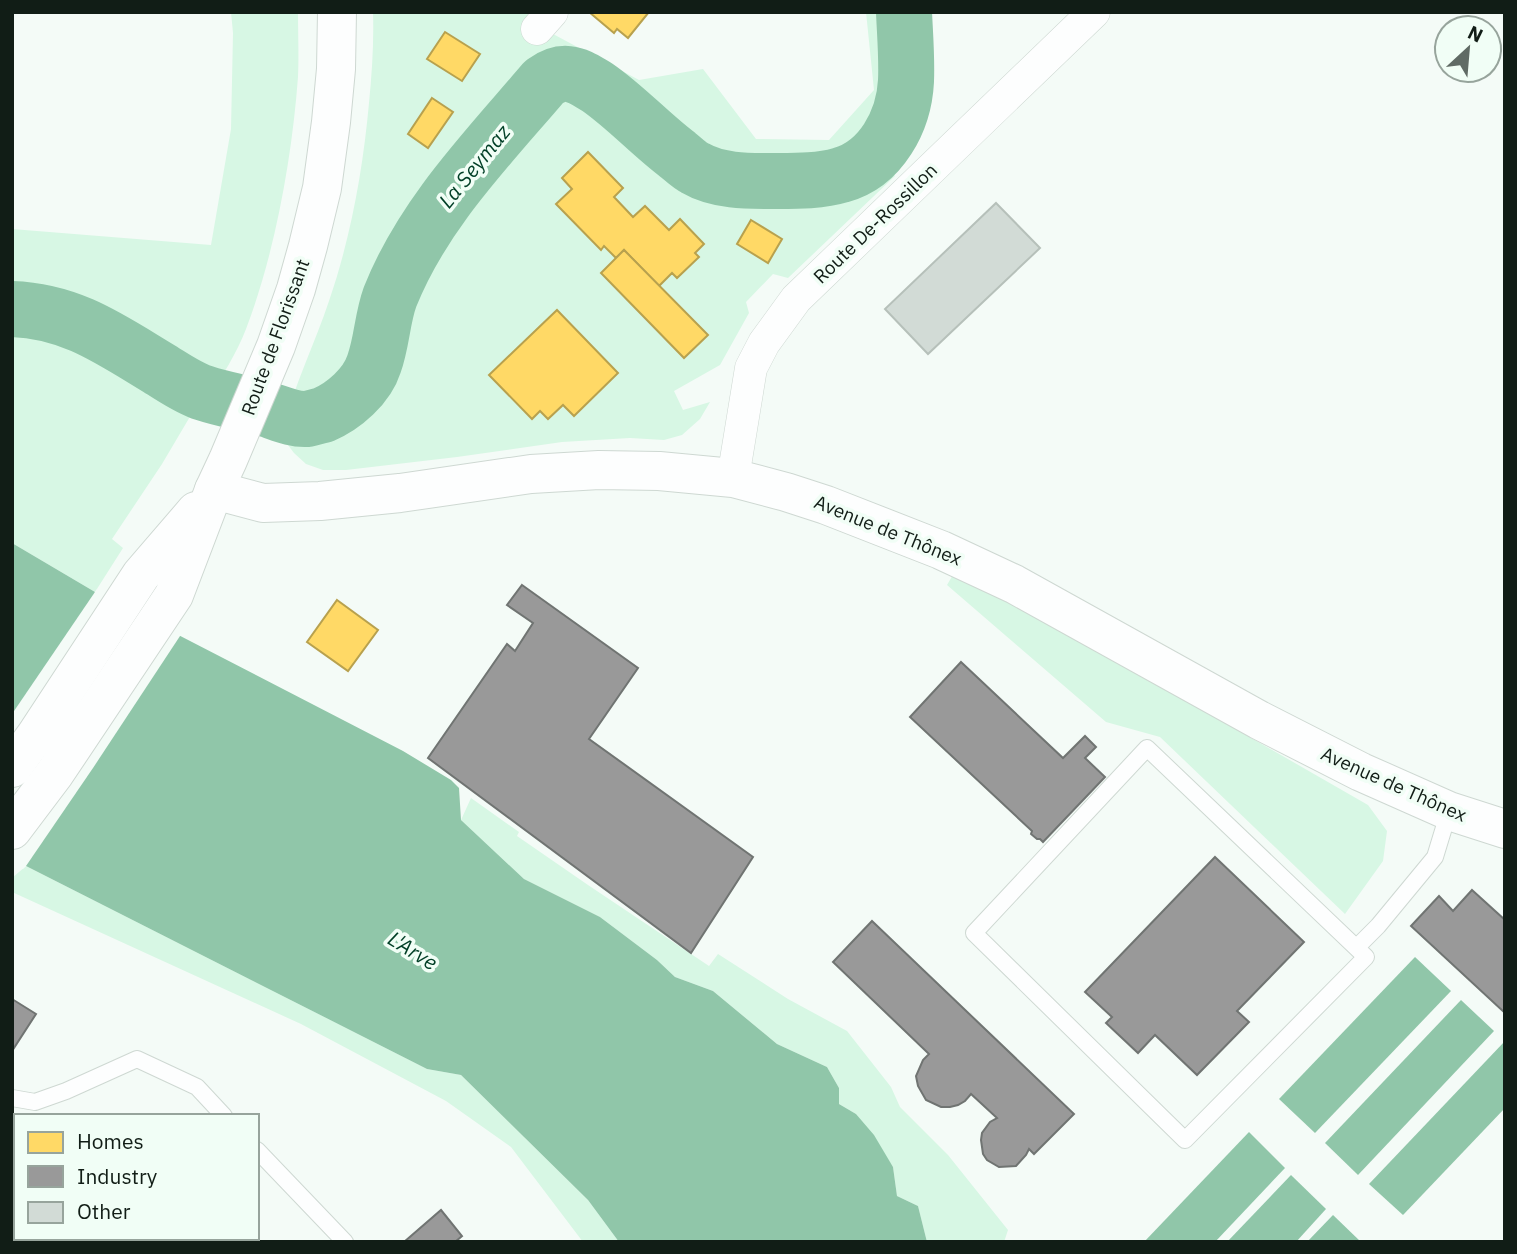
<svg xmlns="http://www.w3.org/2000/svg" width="1517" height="1254" font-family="'IBM Plex Sans',sans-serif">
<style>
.green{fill:#d7f7e4}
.water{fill:#90c6a9}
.pier{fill:#f4fbf7}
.homes{fill:#ffd966;stroke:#b8a14e;stroke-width:2}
.industry{fill:#999;stroke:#707472;stroke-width:2}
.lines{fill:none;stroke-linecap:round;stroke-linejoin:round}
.river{stroke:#90c6a9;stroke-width:56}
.building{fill:#d2dbd6;stroke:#b6c0ba;stroke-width:2}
.service-casing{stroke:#ced8d2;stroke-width:18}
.minor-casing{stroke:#ced8d2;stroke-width:33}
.secondary-casing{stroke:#ced8d2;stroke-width:40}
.service{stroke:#fdfefe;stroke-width:16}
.minor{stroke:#fdfefe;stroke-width:32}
.secondary{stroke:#fdfefe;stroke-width:38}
.labels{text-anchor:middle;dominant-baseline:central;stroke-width:7;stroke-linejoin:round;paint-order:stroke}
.street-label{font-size:19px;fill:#111d16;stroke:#f1fef6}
.water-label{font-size:21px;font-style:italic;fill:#003f26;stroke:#f1fef6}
</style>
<rect width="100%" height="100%" fill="#f4fbf7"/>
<g class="green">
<path d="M231 12H298C298 34 299 55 298 77 292 158 275 253 246 329 237 353 221 377 208 400L201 398 162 464 112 539 123 548 95 592 12 543V229L211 245 231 129 233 33Z"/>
<path d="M373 12H532L525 19 639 80 703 69 756 139 829 140 874 90 866 12H921L925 125 884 164 895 176 788 278 773 274 746 302 749 313 720 365 674 391 683 410 710 402 700 419 682 435 664 440 630 438 562 442 457 457 346 470H323L306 464 294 453 285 441 284 426C295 383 315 343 329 301 351 237 363 169 369 103 372 73 374 42 373 12Z"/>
<polygon points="954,573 1037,615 1368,805 1387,831 1383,861 1345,914 1160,737 1106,722 947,585"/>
<polygon points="471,798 519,832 517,836 588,885 709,966 718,954 788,999 847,1031 891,1087 900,1107 948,1155 1008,1230 1004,1242 927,1242 918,1206 897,1196 893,1167 856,1114 839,1104 839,1088 827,1067 777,1044 713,991 675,977 657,960 600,917 524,879 461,820"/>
<polygon points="26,866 427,1069 461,1075 588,1200 619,1242 583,1242 511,1147 446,1101 301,1024 12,892 12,878"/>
</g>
<g class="water">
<polygon points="12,543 95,592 403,751 451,780 459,788 461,820 524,879 600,917 657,960 675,977 713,991 777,1044 827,1067 839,1088 839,1104 856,1114 874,1135 893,1167 897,1196 918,1206 927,1242 619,1242 588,1200 461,1075 427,1069 26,866 12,863"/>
<polygon points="1415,957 1451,991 1315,1133 1279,1099"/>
<polygon points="1461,1000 1494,1031 1358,1175 1325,1143"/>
<polygon points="1505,1041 1505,1108 1403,1215 1369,1184"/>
<polygon points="1249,1132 1285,1168 1215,1242 1144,1242"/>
<polygon points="1291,1175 1326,1209 1296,1242 1227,1242"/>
<polygon points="1333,1215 1361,1242 1307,1242"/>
</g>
<polygon class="pier" points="97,589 182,633 93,768 26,866 23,869 12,867 12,714"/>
<g class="homes">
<polygon points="589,12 649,12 628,38 617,29 614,33"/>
<polygon points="445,32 480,54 462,81 427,59"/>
<polygon points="432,98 453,112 428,148 408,134"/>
<polygon points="588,152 623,188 614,197 633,217 645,206 669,230 680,219 704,244 695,253 699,257 677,278 672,273 659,286 624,250 616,258 604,246 601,250 556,204 572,189 562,178"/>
<polygon points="751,220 782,239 768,263 737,244"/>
<polygon points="624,250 708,335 684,358 601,273"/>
<polygon points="557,310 618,373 574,416 563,405 548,419 540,411 532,419 489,375"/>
<polygon points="337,600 378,630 348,671 307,642"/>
</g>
<g class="industry">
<polygon points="522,585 638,668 589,739 753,857 691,953 428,758 507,644 515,651 533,623 507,605"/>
<polygon points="961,662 1063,758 1085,736 1096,747 1085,758 1105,777 1043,842 1040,839 1037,839 1031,834 1032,831 910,717"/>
<polygon points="1215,857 1304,942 1237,1011 1249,1022 1197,1075 1155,1035 1138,1053 1106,1023 1112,1017 1085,992"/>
<polygon points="1472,890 1505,920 1505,1013 1411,926 1439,896 1453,911"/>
<polygon points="872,921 1074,1114 1034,1154 1029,1149 1026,1155 1016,1166 999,1167 987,1160 983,1154 981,1140 982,1133 990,1122 997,1118 971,1094 965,1101 958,1105 950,1107 941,1107 926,1100 918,1086 916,1076 923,1060 929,1054 833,962"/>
<polygon points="12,999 36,1014 12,1051"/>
<polygon points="441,1210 462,1236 455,1242 404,1242"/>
</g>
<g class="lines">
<path class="river" d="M12 309C71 311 110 339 158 368 173 377 188 388 204 393 225 400 246 403 266 409 279 413 294 420 307 419 312 418 318 416 323 415 344 406 367 386 374 364 382 342 382 319 390 297 423 214 487 149 544 82 551 77 559 73 568 74 579 75 588 82 597 87 626 107 650 134 678 155 683 159 689 165 695 168 719 182 750 181 778 181 798 181 821 181 841 175 881 164 904 121 906 81 907 58 905 35 904 12"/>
</g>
<polygon class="building" points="996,203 1040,248 928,354 885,309"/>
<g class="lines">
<defs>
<g id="service">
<polygon points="1147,748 1366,957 1185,1140 974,933"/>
<polyline points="1357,947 1378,926 1435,857 1449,811"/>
<polyline points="12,1098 35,1102 66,1091 137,1059 197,1087 224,1116"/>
<polyline points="257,1150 345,1242"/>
</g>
<g id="minor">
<polyline points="537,29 552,12"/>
<polyline points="733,478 751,368 764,343 796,299 1094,12"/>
</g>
<g id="secondary">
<polyline points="214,490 263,503 320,501 400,493 531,474 599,470 659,471 733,478 786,492 826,505 941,550 1014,584 1259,720 1361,772 1449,811 1505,829"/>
<polyline points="12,768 36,735 141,575 196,511"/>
<polyline points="12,830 55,773 174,595 214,490 228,460 276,346 296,289 308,246 322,188 331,122 336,69 337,12"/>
</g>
</defs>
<use href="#service" class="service-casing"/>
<use href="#minor" class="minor-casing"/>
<use href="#secondary" class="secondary-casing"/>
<use href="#service" class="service"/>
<use href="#minor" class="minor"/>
<use href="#secondary" class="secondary"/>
</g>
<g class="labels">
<g class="street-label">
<text transform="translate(875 223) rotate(-44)">Route De-Rossillon</text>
<text transform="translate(275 337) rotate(-70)">Route de Florissant</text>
<text transform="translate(888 530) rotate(22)">Avenue de Thônex</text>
<text transform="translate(1394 784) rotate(24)">Avenue de Thônex</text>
</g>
<g class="water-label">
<text transform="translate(474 166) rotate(-51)">La Seymaz</text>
<text transform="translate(413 950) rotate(32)">L'Arve</text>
</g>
</g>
<rect width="1517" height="1254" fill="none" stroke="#111d16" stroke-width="28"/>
<rect x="14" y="1114" width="245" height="126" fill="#f1fef6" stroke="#97a49c" stroke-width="2"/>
<rect x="28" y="1132" width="35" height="21" fill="#ffd966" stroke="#97a49c" stroke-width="2"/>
<text x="77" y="1149" font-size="21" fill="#111d16">Homes</text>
<rect x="28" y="1166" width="35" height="21" fill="#999999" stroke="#97a49c" stroke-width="2"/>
<text x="77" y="1184" font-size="21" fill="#111d16">Industry</text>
<rect x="28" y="1202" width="35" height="21" fill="#d2dbd6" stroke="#97a49c" stroke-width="2"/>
<text x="77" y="1219" font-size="21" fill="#111d16">Other</text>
<g transform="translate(1468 49) rotate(26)"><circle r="33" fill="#f1fef6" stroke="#97a49c" stroke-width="2"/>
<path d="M0-5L12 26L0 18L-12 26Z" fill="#606b65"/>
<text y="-10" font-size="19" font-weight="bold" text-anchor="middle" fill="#111d16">N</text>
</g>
</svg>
